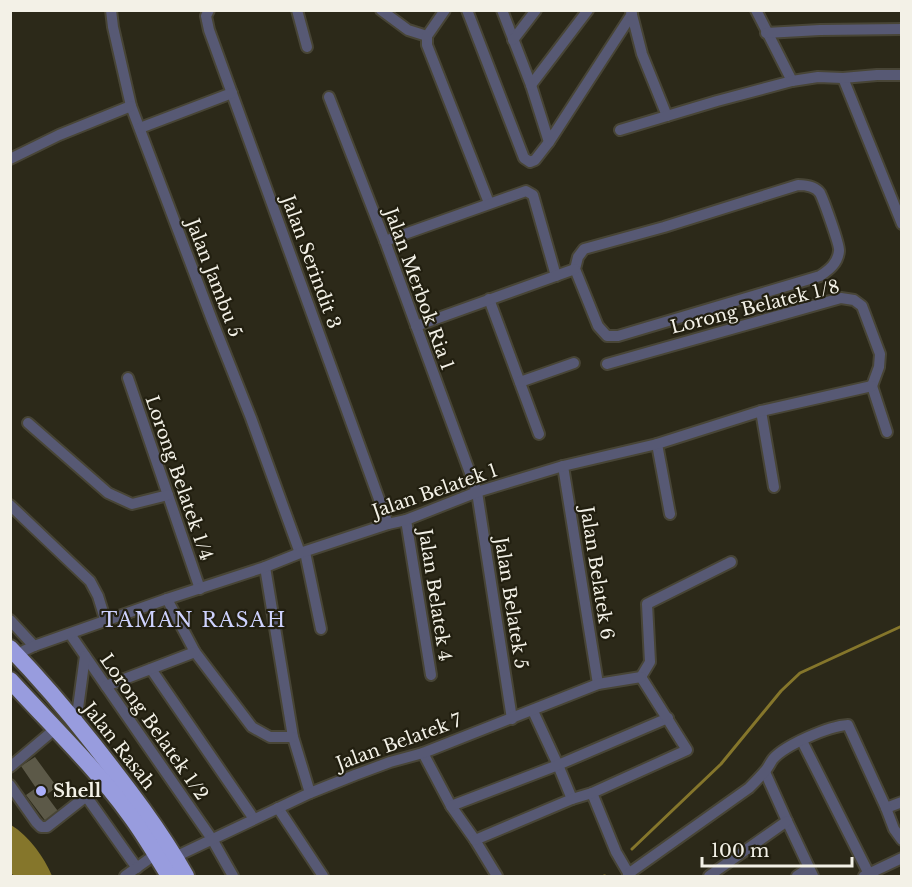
<svg xmlns="http://www.w3.org/2000/svg" width="912" height="887" font-family="'Libre Baskerville',serif">
<style>
.water{fill:#85762b}
.lines{fill:none;stroke-linecap:round;stroke-linejoin:round}
.stream{stroke:#85762b;stroke-width:3}
.building{fill:#5c5948}
.minor-casing{stroke:#484536;stroke-width:14}
.highway-casing{stroke:#484536;stroke-width:20}
.minor{stroke:#575974;stroke-width:10}
.highway{stroke:#989cde;stroke-width:16}
.poi-dot{fill:#abaffb;stroke:#221f10;stroke-width:2}
.labels{text-anchor:middle;dominant-baseline:central;stroke-width:4.5;stroke-linejoin:round;paint-order:stroke}
.street-label{font-size:18px;fill:#f3f1e7;stroke:#221f10}
.poi-label{font-size:18px;font-weight:bold;fill:#f3f1e7;stroke:#221f10;text-anchor:start}
.neighbourhood-label{font-size:20px;letter-spacing:1.5px;fill:#ced2fe;stroke:#221f10}
</style>
<rect width="100%" height="100%" fill="#2c2919"/>
<path class="water" d="M11 825C29 836 44 857 52 876H14L11 873Z"/>
<g class="lines">
<g class="stream">
<polyline points="632,849 721,764 781,691 800,673 902,626"/>
<polyline points="604,876 605,876"/>
</g>
</g>
<polygon class="building" points="35,757 57,787 46,795 60,814 47,823 26,795 36,788 21,766"/>
<g class="lines">
<defs>
<g id="minor">
<polyline points="111,10 113,27 131,106 212,320 251,418 300,553"/>
<polyline points="209,10 206,16 209,30 388,524"/>
<polyline points="297,10 307,47"/>
<polyline points="381,10 408,30 427,36"/>
<polyline points="445,10 427,36 427,45 489,203"/>
<polyline points="467,10 524,158 530,162 535,160 549,142"/>
<polyline points="502,10 531,85 549,142 632,14"/>
<polyline points="756,10 792,81"/>
<polyline points="631,11 642,54 667,116"/>
<polyline points="766,33 820,30 902,29"/>
<polyline points="513,40 536,10"/>
<polyline points="843,78 902,224"/>
<polyline points="531,85 588,10"/>
<polyline points="329,97 385,241 477,492 512,719"/>
<polyline points="140,128 232,93"/>
<polyline points="620,130 717,101 792,81 818,77 843,78 877,75 902,75"/>
<polyline points="10,159 59,135 131,106"/>
<path d="M798 185C806 185 815 186 820 193 823 199 840 245 839 251 838 263 829 270 820 276L618 336H607L598 326 575 269 578 257 584 249 664 227Z"/>
<polyline points="385,241 526,191 533,195 556,276"/>
<polyline points="489,299 539,434"/>
<polyline points="416,326 575,269"/>
<polyline points="607,364 841,298 854,300 862,306 880,354 879,367 872,386"/>
<polyline points="128,378 200,589"/>
<polyline points="520,382 574,363"/>
<polyline points="872,386 887,432"/>
<polyline points="761,411 774,487"/>
<polyline points="28,423 108,493 132,504 168,495"/>
<polyline points="657,444 670,514"/>
<polyline points="563,466 598,684"/>
<polyline points="10,505 90,581 98,596 106,622"/>
<polyline points="406,520 431,675"/>
<polyline points="305,552 321,629"/>
<polyline points="265,567 293,737 310,793"/>
<polyline points="167,599 195,652 252,727 270,737 293,737"/>
<polyline points="10,620 34,646"/>
<polyline points="70,634 212,839 233,876"/>
<polyline points="17,654 34,646 167,599 265,567 300,553 388,524 406,520 477,492 563,466 657,444 761,411 872,386"/>
<polyline points="151,669 254,819"/>
<polyline points="641,677 650,662 647,604 731,562"/>
<polyline points="106,686 195,652"/>
<polyline points="533,711 558,765 572,799"/>
<polyline points="76,723 85,656"/>
<polyline points="802,741 869,874 873,876"/>
<polyline points="423,753 451,806 475,840 497,876"/>
<polyline points="10,767 55,729"/>
<polyline points="765,772 787,821 813,876"/>
<polyline points="10,785 36,822 41,827 47,827 103,783"/>
<polyline points="592,793 616,852 630,876"/>
<polyline points="86,796 137,868"/>
<polyline points="451,806 558,765 668,718"/>
<polyline points="278,808 323,876"/>
<polyline points="886,808 902,802"/>
<polyline points="475,840 572,799 592,793 687,750 641,677"/>
<polyline points="175,857 310,793 355,775 390,762 423,753 598,684 641,677"/>
<path d="M628 874 749 788C754 783 760 777 765 771 768 768 770 763 773 759 785 745 829 726 848 725L886 808 894 829 902 840"/>
<polyline points="125,876 156,854"/>
<polyline points="709,876 787,821"/>
<polyline points="797,876 809,868"/>
<polyline points="864,876 902,858"/>
</g>
<g id="highway">
<path d="M10 648C40 679 68 712 94 745 127 787 160 830 186 876"/>
<path d="M10 680C50 724 94 766 129 814 144 834 156 855 169 876"/>
</g>
</defs>
<use href="#minor" class="minor-casing"/>
<use href="#highway" class="highway-casing"/>
<use href="#minor" class="minor"/>
<use href="#highway" class="highway"/>
</g>
<circle class="poi-dot" cx="41" cy="791" r="6"/>
<g class="labels">
<g class="street-label">
<text transform="translate(311 262) rotate(70)">Jalan Serindit 3</text>
<text transform="translate(214 278) rotate(69)">Jalan Jambu 5</text>
<text transform="translate(419 289) rotate(70)">Jalan Merbok Ria 1</text>
<text transform="translate(755 307) rotate(-14)">Lorong Belatek 1/8</text>
<text transform="translate(179 478) rotate(71)">Lorong Belatek 1/4</text>
<text transform="translate(435 491) rotate(-19)">Jalan Belatek 1</text>
<text transform="translate(597 573) rotate(81)">Jalan Belatek 6</text>
<text transform="translate(435 595) rotate(81)">Jalan Belatek 4</text>
<text transform="translate(511 603) rotate(81)">Jalan Belatek 5</text>
<text transform="translate(154 727) rotate(55)">Lorong Belatek 1/2</text>
<text transform="translate(399 742) rotate(-20)">Jalan Belatek 7</text>
<text transform="translate(119 746) rotate(52)">Jalan Rasah</text>
</g>
<g class="poi-label">
<text x="53" y="791">Shell</text>
</g>
<g class="neighbourhood-label">
<text x="194" y="620">TAMAN RASAH</text>
</g>
</g>
<rect width="912" height="887" fill="none" stroke="#f3f1e7" stroke-width="24"/>
<path d="M702 857v9h150v-9" fill="none" stroke="#f3f1e7" stroke-width="3"/>
<text x="711" y="857" font-size="18" fill="#f3f1e7" stroke="#221f10" stroke-width="4.5" paint-order="stroke">100 m</text>
</svg>
